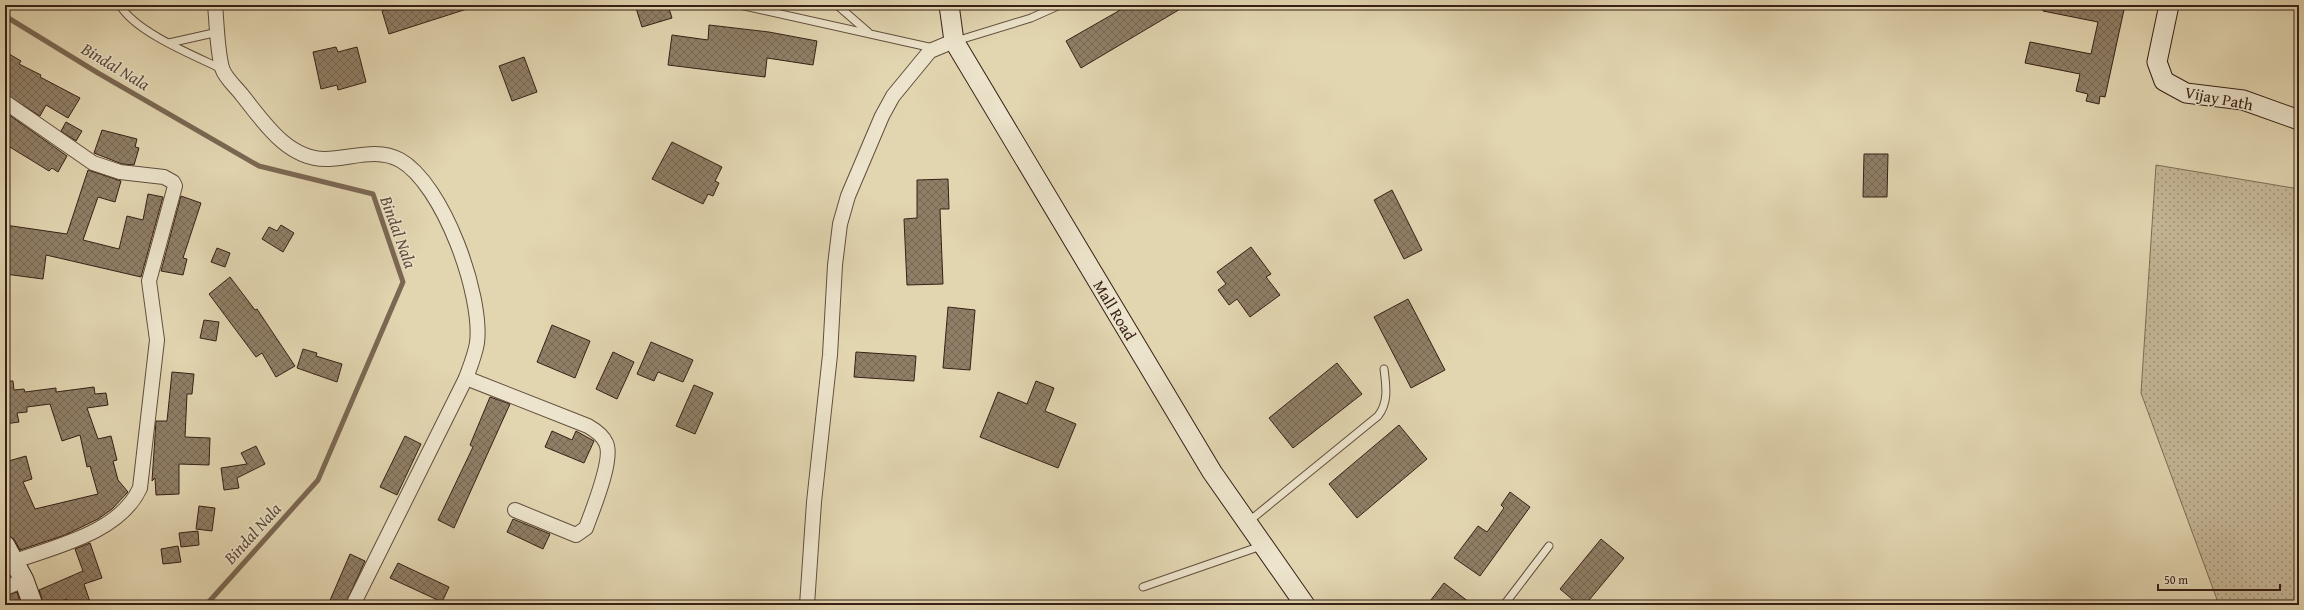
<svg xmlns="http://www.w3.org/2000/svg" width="2304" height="610" font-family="'Gentium Book Plus',serif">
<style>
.grass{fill:url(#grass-dots);stroke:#7e6c56}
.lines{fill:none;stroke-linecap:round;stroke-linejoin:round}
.stream{stroke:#7b6853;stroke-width:5}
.building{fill:url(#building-cross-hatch);stroke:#372016}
.lane-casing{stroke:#624e3d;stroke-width:9}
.street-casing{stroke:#624e3d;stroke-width:16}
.secondary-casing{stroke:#372016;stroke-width:21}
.lane{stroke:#ece4cc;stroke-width:7}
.street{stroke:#ece4cc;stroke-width:14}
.secondary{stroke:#ece4cc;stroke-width:19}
.labels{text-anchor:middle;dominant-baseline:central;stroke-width:3;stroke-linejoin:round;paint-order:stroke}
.street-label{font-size:16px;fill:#372016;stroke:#ece4cc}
.water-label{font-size:17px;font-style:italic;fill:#5f4a3a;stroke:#ece4cc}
</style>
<defs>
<pattern id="grass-dots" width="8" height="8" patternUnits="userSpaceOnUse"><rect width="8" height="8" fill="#c5b797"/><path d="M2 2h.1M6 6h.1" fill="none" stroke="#a1947a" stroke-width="1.8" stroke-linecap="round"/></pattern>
<pattern id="building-cross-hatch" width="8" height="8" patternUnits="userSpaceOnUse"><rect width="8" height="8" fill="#907f67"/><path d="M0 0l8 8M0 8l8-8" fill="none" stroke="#766854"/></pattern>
</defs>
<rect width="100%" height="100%" fill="#e2d6b1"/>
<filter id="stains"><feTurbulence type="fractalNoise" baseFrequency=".005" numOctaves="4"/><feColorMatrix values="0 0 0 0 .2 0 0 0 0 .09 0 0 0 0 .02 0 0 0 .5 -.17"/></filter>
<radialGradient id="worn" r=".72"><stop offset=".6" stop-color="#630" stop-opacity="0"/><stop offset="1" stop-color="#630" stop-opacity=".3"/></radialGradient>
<polygon class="grass" points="2156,165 2299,189 2299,605 2219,605 2141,393"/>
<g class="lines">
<polyline class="stream" points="5,16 98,73 259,166 373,194 403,282 318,480 206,605"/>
</g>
<g class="building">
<polygon points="400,5 469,5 470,8 389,34 382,11"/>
<polygon points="635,5 668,5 672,18 642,27"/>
<polygon points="1129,5 1187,5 1081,68 1066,41"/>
<polygon points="2043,5 2125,5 2105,97 2100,96 2099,104 2086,101 2088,94 2076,91 2080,74 2025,63 2030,42 2091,54 2098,22 2043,11"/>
<polygon points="709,25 769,32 817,41 813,65 767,58 765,77 668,65 672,35 708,40"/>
<polygon points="336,47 338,52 357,47 366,82 338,90 337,85 321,89 313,52"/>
<polygon points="9,54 21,61 19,64 41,75 40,77 80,98 68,118 46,105 40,116 5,94 5,57 7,58"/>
<polygon points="524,57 537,92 512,101 499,66"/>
<polygon points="5,112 67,156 58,172 52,168 49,171 5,144"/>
<polygon points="66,122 82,131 76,141 61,131"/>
<polygon points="102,130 137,139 135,147 139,148 134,165 122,164 94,153"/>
<polygon points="672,142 722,167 715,181 719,183 713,196 708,194 703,204 652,179"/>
<polygon points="1864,154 1888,154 1887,197 1863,197"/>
<polygon points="88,170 121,181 115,202 98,197 83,240 119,249 127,216 143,220 148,194 163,197 141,277 46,255 43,279 5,274 5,225 67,234"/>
<polygon points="948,179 949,209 940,209 943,284 907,285 904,219 917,218 917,180"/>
<polygon points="1392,190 1422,250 1404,259 1374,200"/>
<polygon points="181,196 201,203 183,258 187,259 183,275 161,271"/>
<polygon points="281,225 294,233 283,252 262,239 269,227 277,231"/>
<polygon points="1251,247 1271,274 1266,277 1280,295 1250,317 1237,299 1229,305 1218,290 1226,284 1217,272"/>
<polygon points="217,248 230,253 225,267 211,262"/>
<polygon points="230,277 255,310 257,309 295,366 276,377 262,353 256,357 209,294"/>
<polygon points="1408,299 1445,370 1411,388 1374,317"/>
<polygon points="948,307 975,310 970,370 943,368"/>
<polygon points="204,320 219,322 216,341 200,338"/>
<polygon points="552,325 590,341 575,378 537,362"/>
<polygon points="651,342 693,360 683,382 658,372 654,381 637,374"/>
<polygon points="303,349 317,353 316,356 342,364 337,382 297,368"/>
<polygon points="613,352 634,362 617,399 596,389"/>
<polygon points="856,352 916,356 914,381 854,377"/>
<polygon points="1337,363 1362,394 1293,448 1269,418"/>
<polygon points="172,372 194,374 192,394 187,394 185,437 210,438 209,465 179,464 179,494 156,495 155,478 152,481 156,421 167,421"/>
<polygon points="5,381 13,381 14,390 24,389 25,392 56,388 56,392 94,387 95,394 106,393 108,405 87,408 98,439 111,436 117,460 113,461 118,480 128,492 112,509 98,519 65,535 20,550 14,539 5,534 5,462 26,456 32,479 23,482 35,509 98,494 90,466 87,467 80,435 62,441 50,404 27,407 27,412 17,413 19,422 5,424"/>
<polygon points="1036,381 1054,388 1045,411 1076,424 1058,468 980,437 998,392 1027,404"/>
<polygon points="694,385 713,393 695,434 676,426"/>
<polygon points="490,397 510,404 454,528 438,520 473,447 470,445"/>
<polygon points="1399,425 1427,459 1357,518 1329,484"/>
<polygon points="552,431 572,440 576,431 594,441 584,463 545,447"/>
<polygon points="405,436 421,444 397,495 380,487"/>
<polygon points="256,446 265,464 237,478 239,488 224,490 221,468 247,464 241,453"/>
<polygon points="1510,492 1530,507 1480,576 1454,558 1478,526 1487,532 1504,508 1501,505"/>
<polygon points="199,506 215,508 212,531 196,529"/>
<polygon points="513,519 550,534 543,549 507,532"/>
<polygon points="198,531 199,545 181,547 179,533"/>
<polygon points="1601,539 1624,558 1585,605 1579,605 1560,589"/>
<polygon points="90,543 102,578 84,584 91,605 69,605 67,599 52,605 44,605 39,590 83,571 75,549"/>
<polygon points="178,546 181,562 163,564 161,549"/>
<polygon points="350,554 365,561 345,605 328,605"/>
<polygon points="398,563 449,587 442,602 390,578"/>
<polygon points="1444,583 1473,605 1427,605"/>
<polygon points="17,592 21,605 5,605 5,596"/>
</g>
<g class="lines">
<defs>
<g id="lane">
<path d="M120 5C135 32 195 56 222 69"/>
<polyline points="740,5 933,48"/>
<polyline points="837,5 868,32"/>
<polyline points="956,41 1031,18 1060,5"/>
<polyline points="169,43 218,32"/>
<path d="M1248 522 1378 416C1389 402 1386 386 1384 369"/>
<polyline points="1143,587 1261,546"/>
<polyline points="1504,605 1549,546"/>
</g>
<g id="street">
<path d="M215 5C217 25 217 49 222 68 225 78 236 87 242 95 263 121 287 159 325 159 350 159 376 147 400 160 443 184 483 295 477 343 475 355 470 367 466 378L353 605"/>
<path d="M5 102 93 163 120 172 164 177 173 182 175 186 149 281 157 340 140 488C120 532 57 546 15 561"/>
<path d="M466 378 588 426C595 430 603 436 606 443 614 459 592 511 586 528L576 535 515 510"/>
<polyline points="5,588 24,580"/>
<polyline points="807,605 814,502 830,355 835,265 840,224 848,196 882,116 893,96 930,51 954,41"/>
</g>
<g id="secondary">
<polyline points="949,5 954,41 1212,472 1305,605"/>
<polyline points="2169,5 2157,62 2164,81 2186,93 2243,100 2299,120"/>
<polyline points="5,545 24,580 33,605"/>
</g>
</defs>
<use href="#lane" class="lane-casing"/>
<use href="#street" class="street-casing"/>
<use href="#secondary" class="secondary-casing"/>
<use href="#lane" class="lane"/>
<use href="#street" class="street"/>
<use href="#secondary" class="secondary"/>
</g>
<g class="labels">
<g class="street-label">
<text transform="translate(2219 98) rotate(11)">Vijay Path</text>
<text transform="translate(1115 310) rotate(59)">Mall Road</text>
</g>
<g class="water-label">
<text transform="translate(116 66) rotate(31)">Bindal Nala</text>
<text transform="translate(399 232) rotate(70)">Bindal Nala</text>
<text transform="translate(252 533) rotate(-48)">Bindal Nala</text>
</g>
</g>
<rect width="2304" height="610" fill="none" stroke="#e2d6b1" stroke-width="20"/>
<rect x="6" y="6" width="2292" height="598" fill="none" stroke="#372016" stroke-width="2"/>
<rect x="10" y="10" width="2284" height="590" fill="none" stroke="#372016"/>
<path d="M2158 584v6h122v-6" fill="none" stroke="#372016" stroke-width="2"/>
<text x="2164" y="584" font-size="12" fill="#372016" stroke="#ece4cc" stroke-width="3" paint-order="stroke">50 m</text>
<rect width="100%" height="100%" filter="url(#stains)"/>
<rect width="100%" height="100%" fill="url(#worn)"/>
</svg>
